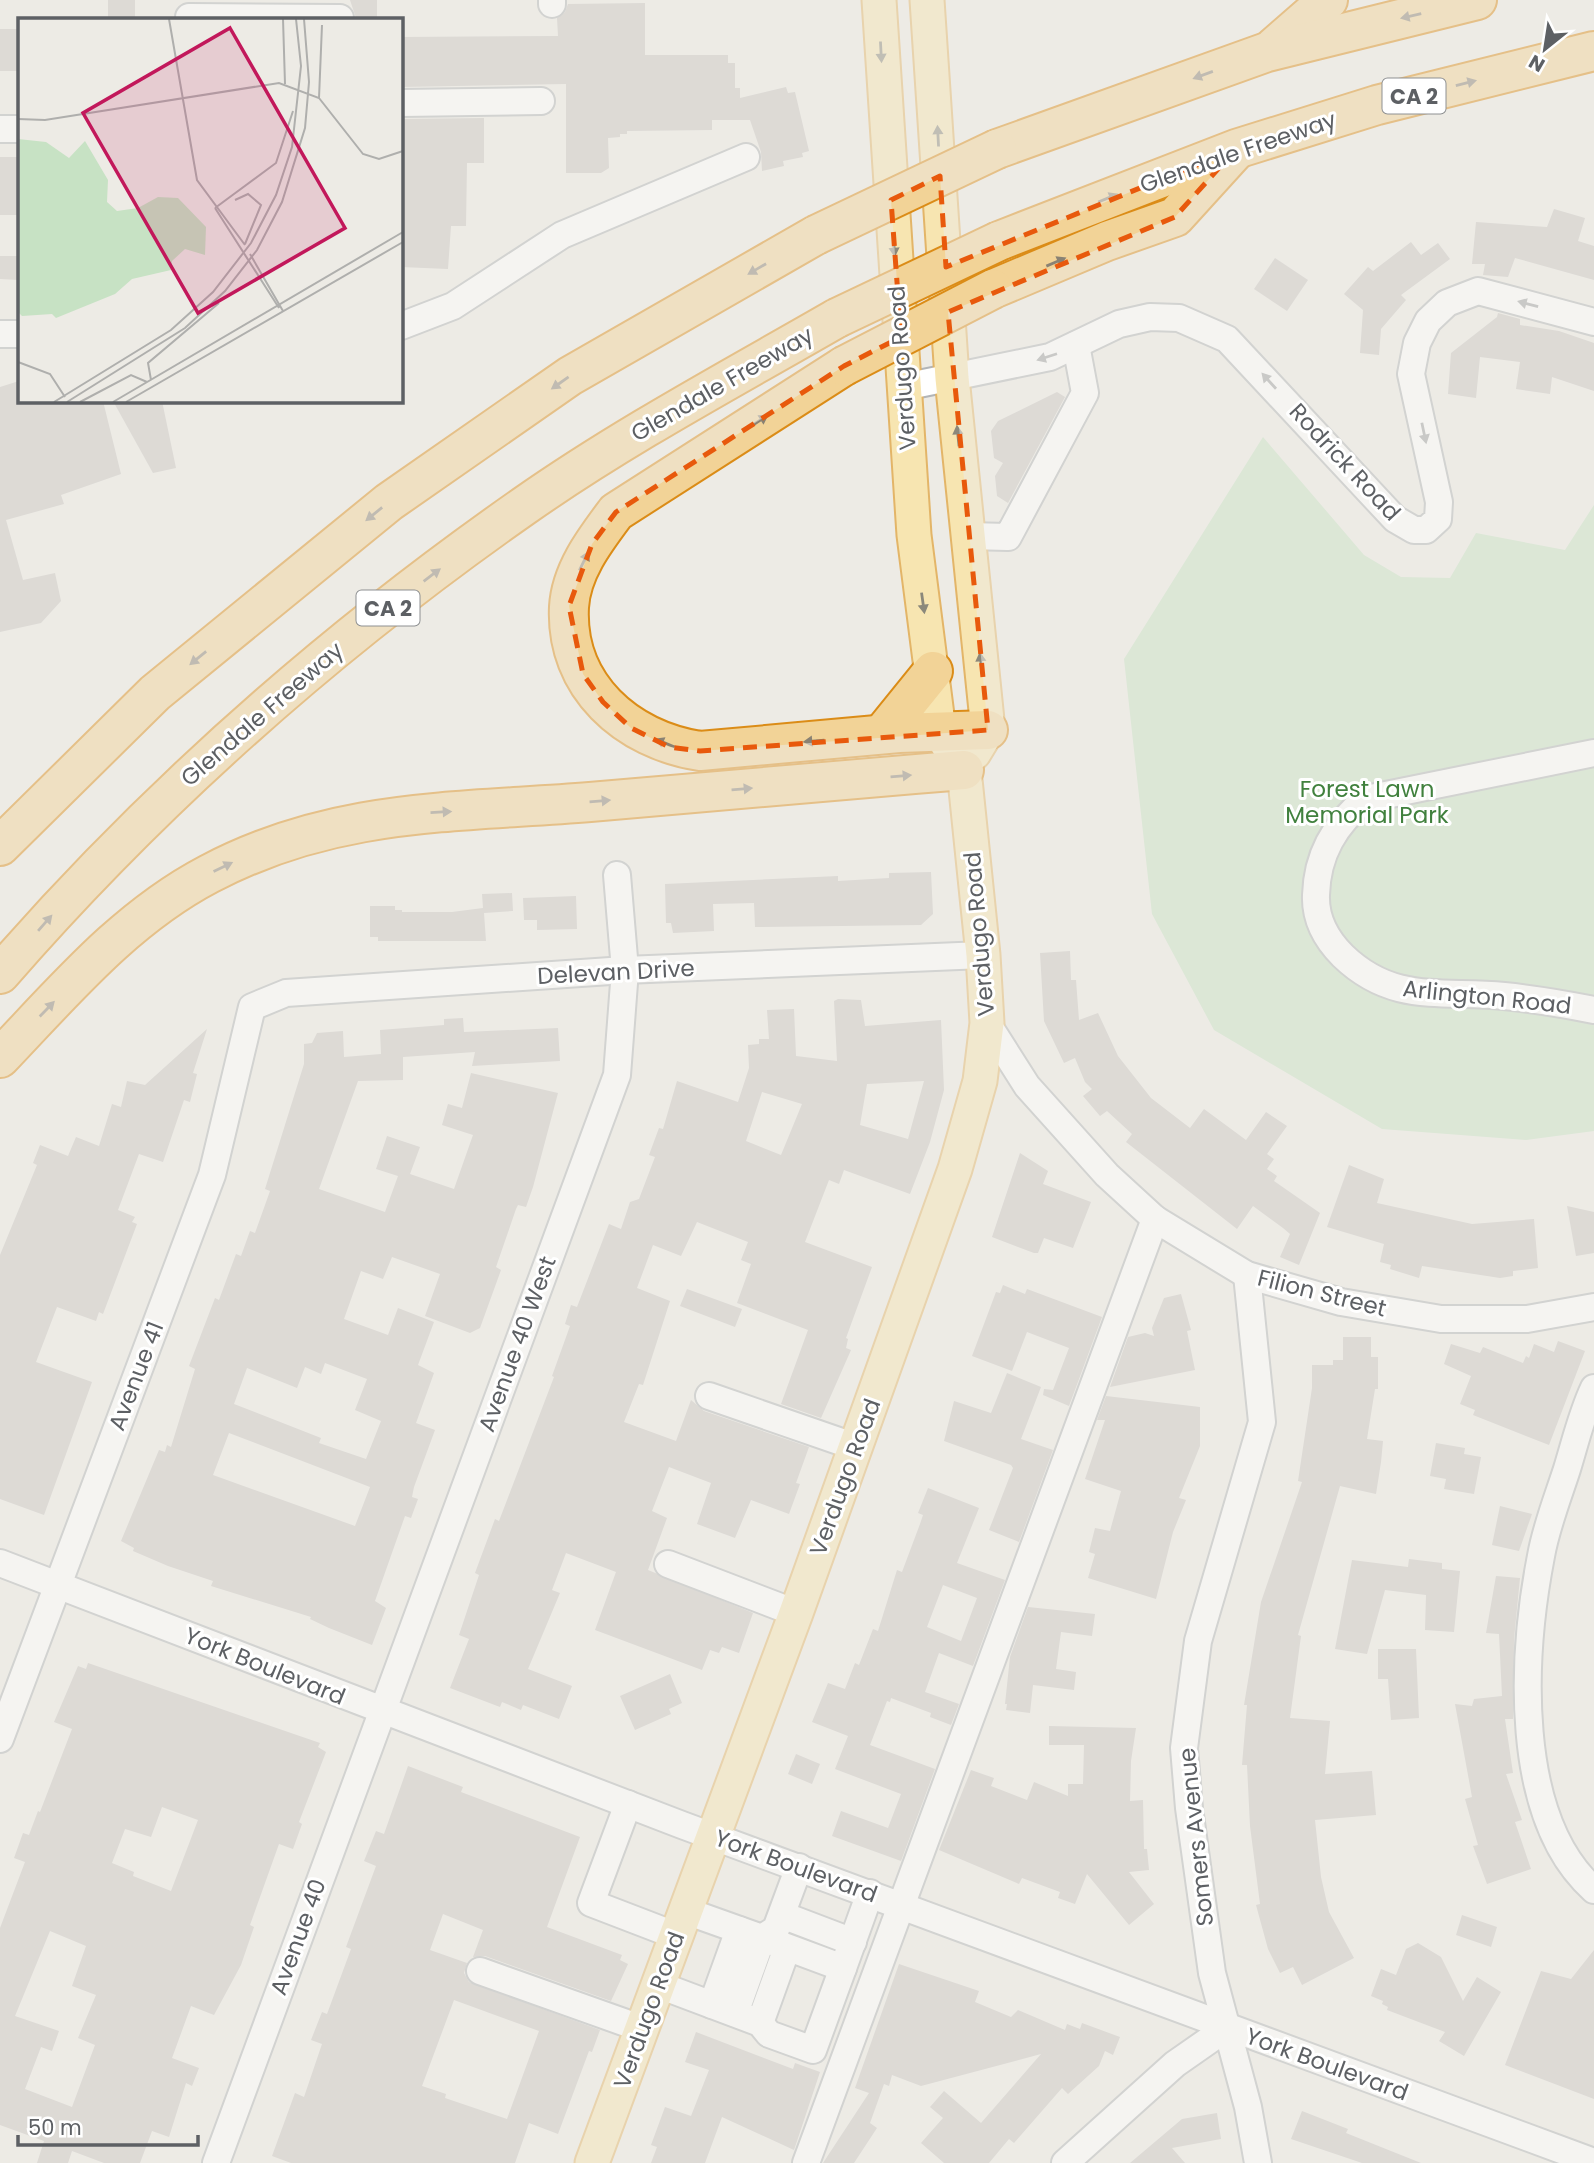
<svg xmlns="http://www.w3.org/2000/svg" width="1594" height="2163" font-family="Poppins,sans-serif">
<style>
.green{fill:#c7e2c4}
.building{fill:#c9c5c2;fill-rule:evenodd}
.lines{fill:none;stroke-linecap:round;stroke-linejoin:round}
.minor-casing{stroke:#b2b5b8;stroke-width:30}
.major-casing{stroke:#e3b568;stroke-width:37}
.highway-casing{stroke:#db8c17;stroke-width:42}
.minor{stroke:#fff;stroke-width:26}
.major{stroke:#f7e5b1;stroke-width:33}
.highway{stroke:#f2d397;stroke-width:38}
.highway-bridge-casing{stroke:#db8c17;stroke-width:42;stroke-linecap:butt}
.highway-bridge{stroke:#f2d397;stroke-width:38}
.oneway{fill:#8a8273}
.oneway2{fill:#8b887b}
.oneway3{fill:#9ea0a2}
.marked{fill:none;stroke:#e8590c;stroke-width:5;stroke-dasharray:14 9;stroke-linejoin:round}
.labels{text-anchor:middle;dominant-baseline:central;stroke-width:6;stroke-linejoin:round;paint-order:stroke}
.shield{fill:#fff;stroke:#8e9092;stroke-width:2}
.shield-label{font-size:21px;font-weight:bold;fill:#5d6064}
.street-label{font-size:23px;fill:#5d6064;stroke:#fff}
.park-label{font-size:23px;fill:#41813e;stroke:#fff}
.inset-road{fill:none;stroke:#afafad;stroke-width:2}
.view{fill:#c2185b;fill-opacity:0.15;stroke:#c2185b;stroke-width:3.5}
.inset-edge{fill:none;stroke:#5d6064;stroke-width:3.5}
</style>
<rect width="100%" height="100%" fill="#edebe5"/>
<polygon class="green" points="1263,437 1364,555 1401,577 1450,578 1476,533 1565,550 1594,505 1594,1131 1526,1140 1382,1129 1214,1030 1152,914 1124,659"/>
<g class="building">
<rect x="108" y="0" width="27" height="18"/>
<polygon points="350,0 377,0 377,18 356,18"/>
<polygon points="645,3 645,55 728,55 728,63 735,63 735,88 740,88 740,98 786,87 788,93 795,92 809,151 802,153 803,157 783,161 784,166 762,171 761,152 750,120 712,120 712,130 627,131 627,134 620,134 620,137 608,138 609,168 601,173 566,173 566,84 401,87 401,37 558,36 557,18 565,12 568,4"/>
<rect x="0" y="29" width="19" height="42"/>
<polygon points="484,118 484,163 467,163 466,226 451,226 448,269 401,267 401,119"/>
<rect x="0" y="157" width="19" height="58"/>
<polygon points="1554,209 1585,218 1578,241 1594,246 1594,280 1515,258 1508,277 1483,275 1485,264 1472,264 1476,222 1547,227"/>
<polygon points="1411,242 1421,255 1438,243 1450,259 1401,295 1406,300 1381,329 1379,355 1360,353 1363,310 1344,294 1368,267 1373,271"/>
<polygon points="0,256 18,256 19,280 0,279"/>
<polygon points="1275,258 1308,280 1287,311 1254,289"/>
<polygon points="1498,313 1520,319 1520,325 1559,331 1594,343 1594,391 1552,377 1550,394 1516,389 1520,362 1480,357 1476,398 1448,394 1451,353 1497,317"/>
<polygon points="19,381 19,401 103,401 121,474 61,495 64,504 6,520 23,580 55,573 61,601 41,623 0,632 0,387"/>
<polygon points="1057,392 1065,397 1008,503 997,496 995,476 1003,463 994,458 991,431 998,421"/>
<polygon points="113,401 162,401 176,468 153,473"/>
<polygon points="931,872 933,914 921,925 755,927 754,903 713,904 714,931 673,933 671,923 666,923 665,884 838,876 838,881 889,878 889,873"/>
<polygon points="512,893 513,911 484,913 486,941 378,941 378,937 370,937 370,906 395,906 395,910 402,910 402,912 452,912 483,908 482,894"/>
<polygon points="576,896 577,929 537,930 537,920 524,920 523,898"/>
<polygon points="1070,951 1071,980 1076,980 1079,1020 1098,1013 1118,1056 1151,1098 1190,1128 1204,1109 1246,1140 1266,1112 1287,1126 1267,1154 1274,1159 1267,1169 1277,1176 1274,1181 1320,1213 1299,1265 1280,1257 1290,1234 1283,1228 1253,1206 1237,1229 1126,1142 1132,1134 1107,1111 1100,1116 1083,1096 1092,1089 1085,1082 1075,1058 1064,1063 1044,1021 1040,953"/>
<path d="M838 999 861 1000 865 1026 941 1020 944 1090 930 1142 910 1194 844 1170 839 1184 829 1180 805 1242 872 1267 846 1338 848 1339 846 1348 851 1350 821 1418 781 1404 808 1330 737 1303 751 1264 741 1260 748 1242 697 1222 681 1256 653 1245 637 1288 670 1301 643 1385 639 1384 624 1422 676 1441 691 1400 704 1411 809 1447 796 1483 800 1484 789 1514 751 1500 735 1538 697 1524 711 1483 669 1467 652 1511 667 1518 648 1570 753 1613 739 1653 722 1647 719 1653 710 1650 702 1670 595 1630 616 1572 566 1553 552 1590 560 1593 528 1669 572 1686 559 1719 523 1705 521 1710 502 1702 500 1707 450 1688 469 1639 459 1635 479 1575 475 1573 495 1519 499 1521 554 1377 552 1376 570 1326 565 1324 571 1305 577 1307 609 1224 621 1229 630 1202 639 1199 655 1157 649 1155 659 1128 663 1129 677 1081 738 1102 749 1068 748 1045 759 1044V1039H769L767 1010 794 1009 796 1056 837 1061 834 1001ZM924 1081 908 1139 860 1125 867 1084ZM762 1092 802 1104 781 1155 746 1141Z"/>
<path d="M463 1018 464 1032 558 1028 560 1061 472 1066 475 1052 403 1057V1080L358 1081 319 1189 385 1212 398 1176 376 1169 387 1136 420 1147 410 1174 454 1189 473 1135 442 1125 448 1104 462 1108 471 1073 558 1093 533 1187 526 1207 518 1205 516 1209 496 1267 501 1270 480 1328 470 1333 425 1316 440 1274 392 1257 383 1279 361 1271 344 1319 388 1335 398 1308 434 1322 418 1365 434 1373 416 1423 435 1430 414 1487 412 1497 418 1499 411 1518 405 1516 375 1601 386 1608 372 1645 329 1628 310 1619 311 1617 211 1586 213 1581 168 1566 133 1551 134 1548 121 1541 159 1450 165 1452 167 1445 171 1447 195 1369 189 1366 215 1298 219 1300 236 1254 241 1256 250 1231 255 1233 270 1191 265 1189 304 1064V1044L312 1043 317 1033 343 1031 344 1057 381 1054 380 1030 444 1025V1019ZM325 1363 367 1379 355 1410 381 1421 366 1459 319 1443 321 1438 234 1404 247 1368 297 1388 305 1367 321 1374ZM229 1433 370 1487 355 1526 213 1475Z"/>
<polygon points="207,1029 193,1073 197,1074 190,1102 184,1100 163,1162 139,1154 118,1210 135,1217 132,1222 137,1224 103,1314 99,1312 96,1321 57,1307 36,1362 92,1382 44,1515 0,1499 0,1255 37,1165 33,1163 40,1145 68,1156 76,1137 99,1146 112,1104 121,1107 127,1081 145,1085"/>
<polygon points="1020,1153 1048,1171 1043,1184 1091,1202 1073,1248 1044,1238 1038,1253 1034,1253 992,1237"/>
<polygon points="1349,1165 1384,1179 1377,1203 1472,1224 1534,1219 1538,1268 1513,1271 1513,1276 1500,1278 1422,1266 1419,1278 1390,1269 1391,1265 1380,1262 1384,1244 1327,1227"/>
<polygon points="1567,1206 1594,1212 1594,1253 1576,1256"/>
<polygon points="1003,1285 1025,1294 1027,1289 1102,1317 1069,1406 1043,1395 1044,1389 1053,1390 1069,1348 1027,1332 1012,1371 972,1356 996,1292 1000,1293"/>
<polygon points="687,1289 742,1309 735,1327 680,1306"/>
<polygon points="1181,1294 1191,1330 1187,1331 1195,1370 1110,1387 1128,1337 1145,1333 1154,1336 1152,1328 1164,1298"/>
<polygon points="1343,1337 1371,1337 1371,1357 1378,1357 1378,1389 1375,1389 1367,1439 1383,1441 1381,1462 1376,1494 1340,1486 1298,1635 1301,1636 1290,1718 1330,1721 1325,1774 1372,1771 1376,1815 1315,1820 1321,1877 1329,1912 1354,1958 1302,1985 1293,1967 1280,1973 1268,1949 1256,1905 1260,1904 1250,1826 1247,1765 1242,1765 1247,1705 1244,1705 1261,1602 1302,1482 1298,1481 1312,1388 1312,1365 1333,1365 1333,1360 1343,1360"/>
<polygon points="1558,1341 1585,1351 1549,1445 1473,1415 1475,1410 1460,1404 1471,1376 1444,1364 1451,1344 1480,1353 1483,1347 1523,1363 1526,1356 1529,1358 1534,1344 1554,1352"/>
<polygon points="1007,1373 1041,1387 1021,1439 1053,1450 1019,1542 989,1530 1013,1468 1011,1465 944,1441 954,1401 991,1413"/>
<polygon points="1106,1396 1200,1407 1200,1446 1179,1498 1186,1500 1173,1532 1156,1599 1088,1578 1095,1554 1089,1552 1095,1528 1110,1531 1121,1491 1085,1479 1105,1420 1097,1420"/>
<polygon points="1436,1443 1465,1448 1464,1454 1481,1457 1474,1494 1444,1489 1446,1479 1430,1476"/>
<path d="M928 1488 979 1508 957 1563 1005 1580 973 1666 939 1653 925 1692 959 1704 951 1725 930 1717 931 1713 891 1698 890 1702 887 1701 870 1745 935 1769 901 1861 832 1836 841 1811 888 1828 901 1794 835 1769 848 1736 812 1722 828 1683 845 1689 855 1663 859 1665 873 1629 878 1631 897 1570 902 1572 920 1524 923 1515 918 1513ZM943 1585 977 1598 961 1641 927 1627Z"/>
<polygon points="1500,1506 1532,1514 1519,1551 1492,1545"/>
<polygon points="1409,1559 1442,1563 1442,1569 1460,1571 1454,1632 1425,1630 1426,1595 1385,1590 1367,1654 1335,1649 1352,1560 1408,1567"/>
<polygon points="1496,1576 1520,1578 1514,1639 1513,1719 1505,1719 1513,1773 1506,1774 1522,1820 1515,1822 1531,1869 1487,1884 1473,1846 1478,1845 1465,1799 1472,1797 1455,1704 1472,1706 1474,1699 1502,1696 1499,1634 1486,1633"/>
<polygon points="1028,1607 1095,1614 1092,1636 1061,1632 1056,1669 1076,1672 1074,1690 1033,1685 1030,1713 1006,1710 1007,1704 1005,1704 1010,1657"/>
<polygon points="1378,1649 1416,1649 1419,1718 1391,1720 1388,1679 1378,1679"/>
<path d="M88 1663 320 1743 318 1747 326 1752 299 1822 302 1824 293 1849 279 1844 250 1925 254 1927 241 1965 214 2015 191 2006 172 2058 199 2068 192 2086 186 2083 169 2137 152 2131 140 2163H104L72 2151 68 2163H37L44 2141 0 2125V1928L25 1862 14 1858 23 1833 29 1835 38 1811 40 1812 72 1729 54 1722 78 1666 86 1669ZM162 1807 198 1820 171 1891 133 1876 134 1872 112 1863 125 1829 151 1837ZM50 1931 86 1946 72 1986 96 1995 78 2038 95 2045 72 2107 25 2089 41 2047 52 2051 59 2031 15 2016Z"/>
<polygon points="670,1674 682,1703 669,1709 671,1714 635,1730 620,1696"/>
<polygon points="1049,1726 1136,1728 1131,1761 1130,1801 1143,1800 1144,1849 1147,1849 1149,1870 1129,1872 1154,1904 1129,1925 1087,1874 1075,1904 1058,1898 1060,1892 1022,1878 1019,1884 939,1850 971,1770 994,1778 991,1786 1027,1800 1034,1782 1068,1796 1068,1784 1083,1784 1084,1745 1049,1745"/>
<polygon points="796,1754 820,1764 812,1784 788,1774"/>
<path d="M408 1766 463 1787 461 1792 580 1837 547 1927 622 1955 620 1960 628 1964 611 2001 485 1956 473 1957 483 1930 443 1914 430 1950 467 1963 464 1973 469 1982 600 2030 592 2052 589 2051 558 2134 529 2123 515 2163H291L272 2156 295 2093 304 2097 322 2044 311 2040 322 2012 327 2014 351 1949 346 1947 376 1866 364 1861 376 1831 384 1834ZM454 2000 539 2031 507 2119 445 2098 446 2094 422 2086Z"/>
<polygon points="1462,1915 1497,1927 1491,1947 1456,1935"/>
<polygon points="1418,1943 1441,1957 1463,2001 1477,1977 1501,1992 1464,2056 1439,2041 1445,2032 1387,2010 1388,2007 1382,2004 1383,2001 1371,1996 1381,1969 1396,1975 1406,1949"/>
<polygon points="1594,1950 1594,2099 1505,2065 1541,1971 1571,1979"/>
<polygon points="899,1964 979,1991 975,2002 1011,2017 1018,2010 1065,2030 1067,2024 1080,2029 1082,2023 1120,2037 1113,2055 1105,2051 1099,2066 1068,2094 1062,2088 1014,2143 1009,2139 989,2163 944,2163 921,2143 943,2118 930,2107 944,2091 981,2123 1041,2054 921,2086 892,2075 889,2086 884,2084 870,2123 877,2128 854,2163 823,2163 869,2093 855,2088"/>
<polygon points="696,2032 793,2069 795,2063 820,2072 794,2150 722,2117 705,2163 651,2163 657,2147 651,2145 665,2107 691,2116 709,2070 685,2062"/>
<polygon points="1302,2111 1348,2129 1346,2133 1421,2163 1362,2163 1291,2139"/>
<polygon points="1217,2113 1221,2139 1172,2148 1185,2163 1130,2163 1182,2119"/>
</g>
<g class="lines">
<defs>
<g id="minor">
<polyline points="552,0 552,4"/>
<polyline points="189,17 340,18"/>
<polyline points="401,103 541,101"/>
<polyline points="0,129 19,129"/>
<polyline points="401,326 453,306 562,235 746,157"/>
<polyline points="0,334 19,334"/>
<polyline points="904,387 1050,357 1119,324 1150,317 1179,318 1227,339 1395,519 1414,530 1426,530 1438,519 1439,502 1411,374 1417,343 1428,321 1447,303 1478,291 1594,322"/>
<polyline points="968,536 1008,537 1085,393 1076,345"/>
<path d="M1594 753 1366 799C1335 824 1317 854 1316 895 1315 919 1326 939 1343 956 1393 1004 1441 990 1504 996 1534 999 1564 1004 1594 1010"/>
<polyline points="987,1023 1027,1086 1107,1175 1155,1219 1247,1275 1341,1302 1441,1319 1527,1319 1594,1307"/>
<polyline points="1247,1275 1262,1422 1198,1641 1184,1748 1189,1808 1212,1973 1248,2107 1258,2163"/>
<path d="M1594 1388C1582 1413 1575 1443 1567 1469 1558 1497 1546 1527 1541 1556 1522 1654 1512 1817 1594 1890"/>
<polyline points="709,1396 856,1447"/>
<polyline points="0,1563 682,1825 1594,2162"/>
<polyline points="668,1564 796,1613"/>
<polyline points="0,1739 212,1175 252,1007 286,993 625,970 983,955"/>
<polyline points="628,1804 591,1903 677,1936"/>
<polyline points="686,1911 762,1938 735,2013"/>
<polyline points="782,1915 853,1942"/>
<polyline points="843,1968 870,1893"/>
<polyline points="480,1971 643,2029"/>
<polyline points="659,1985 760,2023 769,2034 813,2050 843,1968 762,1938 776,1929 799,1867"/>
<polyline points="712,2005 739,1930"/>
<polyline points="760,2023 787,1948"/>
<polyline points="216,2163 617,1075 625,970 617,875"/>
<polyline points="806,2163 1155,1219"/>
<polyline points="1065,2163 1175,2064 1228,2027"/>
</g>
<g id="major">
<polyline points="927,0 952,378 988,730 974,753"/>
<polyline points="592,2163 796,1613 955,1169 980,1081 987,1023 983,955 964,770 939,731 914,535 879,0"/>
</g>
<g id="highway">
<polyline points="1274,47 1328,0"/>
<polyline points="997,149 1267,52 1477,0"/>
<polyline points="999,241 1236,149 1377,105 1594,51"/>
<polyline points="993,289 1107,241 1175,217 1235,151"/>
<path d="M844 366 616 512C595 540 571 571 569 607 565 686 627 740 700 751L899 733 988 730"/>
<polyline points="882,734 933,671"/>
<polyline points="0,846 155,693 389,502 570,376 816,235"/>
<path d="M0 974C154 797 331 641 524 506 624 436 731 379 837 318"/>
<path d="M0 1058C64 991 125 918 209 874 334 808 453 813 590 802 714 792 839 780 964 770"/>
</g>
</defs>
<use href="#minor" class="minor-casing"/>
<use href="#major" class="major-casing"/>
<use href="#highway" class="highway-casing"/>
<use href="#minor" class="minor"/>
<use href="#major" class="major"/>
<use href="#highway" class="highway"/>
<defs>
<g id="highway-bridge">
<polyline points="816,235 997,149"/>
<polyline points="837,318 999,241"/>
<polyline points="844,366 993,289"/>
</g>
</defs>
<use href="#highway-bridge" class="highway-bridge-casing"/>
<use href="#highway-bridge" class="highway-bridge"/>
</g>
<defs><path id="oneway-solid" d="M-6-.8H1V-3.2L6.5 0L1 3.2V.8H-6Z" transform="scale(1.75)"/></defs>
<g class="oneway">
<use href="#oneway-solid" transform="translate(1411 16) rotate(167)"/>
<use href="#oneway-solid" transform="translate(1203 75) rotate(160)"/>
<use href="#oneway-solid" transform="translate(1466 83) rotate(-14)"/>
<use href="#oneway-solid" transform="translate(1108 198) rotate(-22)"/>
<use href="#oneway-solid" transform="translate(1056 262) rotate(-23)"/>
<use href="#oneway-solid" transform="translate(757 269) rotate(150)"/>
<use href="#oneway-solid" transform="translate(560 383) rotate(145)"/>
<use href="#oneway-solid" transform="translate(759 421) rotate(-33)"/>
<use href="#oneway-solid" transform="translate(374 514) rotate(141)"/>
<use href="#oneway-solid" transform="translate(584 561) rotate(-64)"/>
<use href="#oneway-solid" transform="translate(432 575) rotate(-37)"/>
<use href="#oneway-solid" transform="translate(198 658) rotate(141)"/>
<use href="#oneway-solid" transform="translate(814 741) rotate(175)"/>
<use href="#oneway-solid" transform="translate(665 743) rotate(-158)"/>
<use href="#oneway-solid" transform="translate(901 776) rotate(-5)"/>
<use href="#oneway-solid" transform="translate(742 789) rotate(-5)"/>
<use href="#oneway-solid" transform="translate(600 801) rotate(-5)"/>
<use href="#oneway-solid" transform="translate(441 812) rotate(-3)"/>
<use href="#oneway-solid" transform="translate(223 867) rotate(-26)"/>
<use href="#oneway-solid" transform="translate(45 923) rotate(-49)"/>
<use href="#oneway-solid" transform="translate(47 1009) rotate(-46)"/>
</g>
<g class="oneway2">
<use href="#oneway-solid" transform="translate(881 52) rotate(87)"/>
<use href="#oneway-solid" transform="translate(938 136) rotate(-93)"/>
<use href="#oneway-solid" transform="translate(894 246) rotate(86)"/>
<use href="#oneway-solid" transform="translate(958 436) rotate(-96)"/>
<use href="#oneway-solid" transform="translate(923 603) rotate(82)"/>
<use href="#oneway-solid" transform="translate(981 663) rotate(-96)"/>
</g>
<g class="oneway3">
<use href="#oneway-solid" transform="translate(1528 304) rotate(-165)"/>
<use href="#oneway-solid" transform="translate(1047 357) rotate(162)"/>
<use href="#oneway-solid" transform="translate(1269 381) rotate(-132)"/>
<use href="#oneway-solid" transform="translate(1424 433) rotate(78)"/>
</g>
<path d="M0 0H1594V2163H0ZM1236 149 1175 217 948 312 988 730 700 751 669 747 631 728 603 702 583 674 569 606 592 544 616 512 844 366 901 337 891 200 940 176 946 267Z" fill="#edebe5" fill-opacity=".55" fill-rule="evenodd"/>
<path class="marked" d="M1236 149 1175 217 948 312 988 730 700 751 669 747 631 728 603 702 583 674 569 606 592 544 616 512 844 366 901 337 891 200 940 176 946 267Z"/>
<g class="labels">
<g class="shield">
<rect x="1382.5" y="78.5" width="63" height="35" rx="5"/>
<rect x="356.5" y="590.5" width="63" height="35" rx="5"/>
</g>
<g class="shield-label">
<text x="1414" y="96">CA 2</text>
<text x="388" y="608">CA 2</text>
</g>
<g class="street-label">
<text transform="translate(1238 152) rotate(-19)">Glendale Freeway</text>
<text transform="translate(902 368) rotate(-94)">Verdugo Road</text>
<text transform="translate(722 384) rotate(-30)">Glendale Freeway</text>
<text transform="translate(1345 462) rotate(47)">Rodrick Road</text>
<text transform="translate(262 714) rotate(-41)">Glendale Freeway</text>
<text transform="translate(979 934) rotate(-95)">Verdugo Road</text>
<text transform="translate(616 972) rotate(-3)">Delevan Drive</text>
<text transform="translate(1487 997) rotate(6)">Arlington Road</text>
<text transform="translate(1322 1293) rotate(14)">Filion Street</text>
<text transform="translate(517 1344) rotate(-70)">Avenue 40 West</text>
<text transform="translate(136 1376) rotate(-69)">Avenue 41</text>
<text transform="translate(845 1477) rotate(-70)">Verdugo Road</text>
<text transform="translate(265 1666) rotate(22)">York Boulevard</text>
<text transform="translate(1196 1837) rotate(-96)">Somers Avenue</text>
<text transform="translate(796 1866) rotate(20)">York Boulevard</text>
<text transform="translate(298 1937) rotate(-70)">Avenue 40</text>
<text transform="translate(649 2010) rotate(-70)">Verdugo Road</text>
<text transform="translate(1327 2064) rotate(20)">York Boulevard</text>
</g>
<g class="park-label">
<text x="1367" y="789">Forest Lawn<tspan x="1367" dy="26">Memorial Park</tspan></text>
</g>
</g>
<g transform="translate(18 18)">
<rect width="385" height="385" fill="#edebe5"/>
<path d="M0 121 28 124 51 140 67 123 90 162 89 184 99 193 120 190 140 179 160 180 188 209 187 237 167 231 154 243 153 252 114 261 97 276 38 300 34 296 4 298 0 294Z" fill="#c7e2c4"/>
<path class="inset-road" d="M151 1 179 162 227 227M265 1 267 66M301 80 304 7M0 101 27 102 261 65 301 80 345 136 361 141 385 133M217 182 230 176 243 187 227 226M197 190 261 290M197 190 258 145 275 93M232 236 265 293M0 344 32 356 47 379M133 362 130 345 201 285M36 384 153 312 195 274 233 225 258 177 274 129 283 48 278 1M49 384 167 310 207 273 239 232 264 184 287 110 291 64 286 1M62 384 113 357 129 364M95 384 385 214M108 384 385 224"/>
<path class="view" d="M212 10 327 210 180 295 65 95Z"/>
<rect width="385" height="385" class="inset-edge"/>
</g>
<g transform="translate(1545 49) rotate(210)" stroke="#ffffff" stroke-width="5" paint-order="stroke">
<path d="M0-5L12 26L0 18L-12 26Z" fill="#5d6064"/>
<text y="-10" font-size="19" font-weight="bold" text-anchor="middle" fill="#5d6064">N</text>
</g>
<path d="M18 2135v10h180v-10" fill="none" stroke="#5d6064" stroke-width="3.5"/>
<text x="28" y="2135" font-size="21" fill="#5d6064" stroke="#ffffff" stroke-width="5" paint-order="stroke">50 m</text>
</svg>
